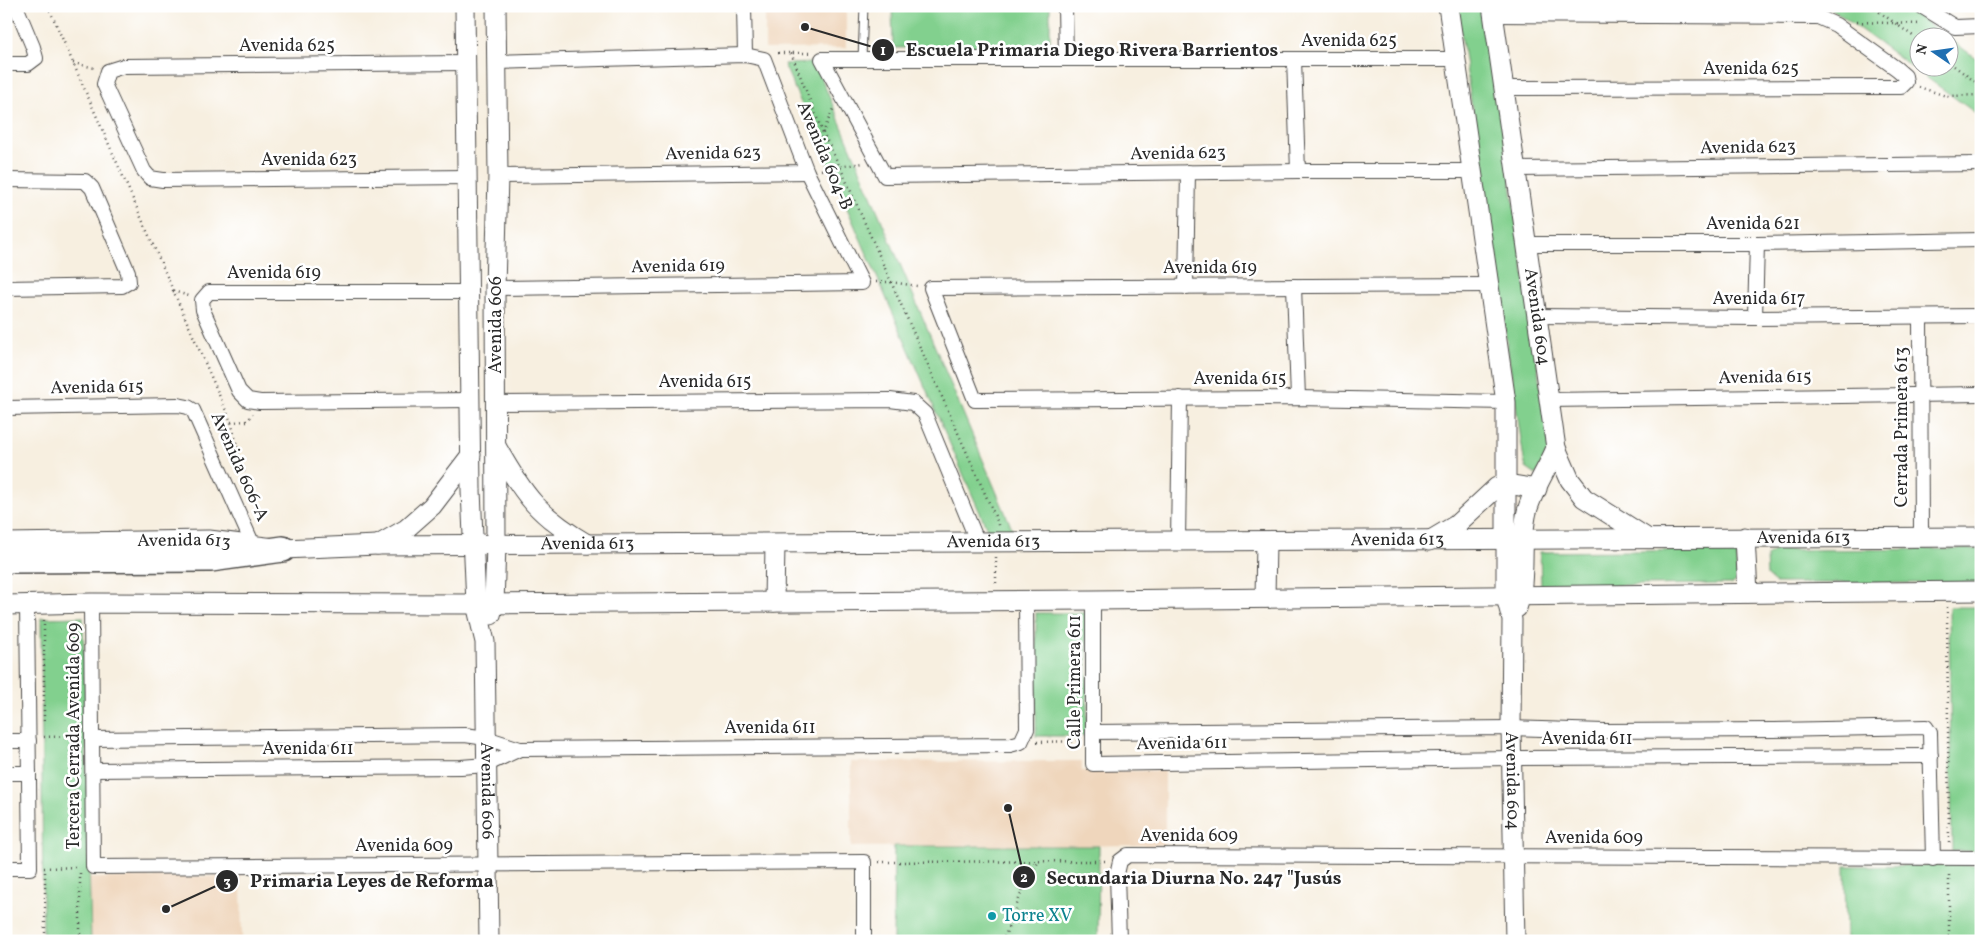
<svg xmlns="http://www.w3.org/2000/svg" width="1987" height="947" font-family="Vollkorn,serif">
<style>
.built{fill:#efd6bc}
.green{fill:#82d08e;stroke:#567e5c}
.lines{fill:none;stroke-linecap:round;stroke-linejoin:round}
.lane-casing{stroke:#4a4846;stroke-width:9}
.street-casing{stroke:#4a4846;stroke-width:16}
.secondary-casing{stroke:#4a4846;stroke-width:21}
.highway-casing{stroke:#4a4846;stroke-width:28}
.path{stroke:#4a4846;stroke-width:2.5;stroke-dasharray:1 4;stroke-linecap:butt}
.lane{stroke:#fff;stroke-width:7}
.street{stroke:#fff;stroke-width:14}
.secondary{stroke:#fff;stroke-width:19}
.highway{stroke:#fff;stroke-width:25}
.culture-dot{fill:#0f9aa8;stroke:#fff;stroke-width:2}
.labels{text-anchor:middle;dominant-baseline:central;stroke-width:5;stroke-linejoin:round;paint-order:stroke}
.street-label{font-size:18px;fill:#2b2b2b;stroke:#fff}
.culture-label{font-size:18px;fill:#0d838f;stroke:#fff;text-anchor:start}
.leader{fill:none;stroke:#2b2b2b;stroke-width:2}
.callout-dot{fill:#2b2b2b;stroke:#fff;stroke-width:2}
.mark-label{font-size:15px;text-anchor:middle;font-weight:bold;fill:#fff}
.callout-label{font-size:19px;text-anchor:middle;font-weight:bold;fill:#2b2b2b;stroke:#fff;stroke-width:5;stroke-linejoin:round;paint-order:stroke}
</style>
<rect width="100%" height="100%" fill="#fff"/>
<filter id="ink" filterUnits="userSpaceOnUse"><feTurbulence type="fractalNoise" baseFrequency=".02" numOctaves="2"/><feDisplacementMap in="SourceGraphic" scale="10" xChannelSelector="R" yChannelSelector="G"/><feConvolveMatrix kernelMatrix="1 2 1 2 8 2 1 2 1" color-interpolation-filters="sRGB"/></filter>
<filter id="wash" filterUnits="userSpaceOnUse"><feTurbulence type="fractalNoise" baseFrequency=".0096" numOctaves="4" result="noise"/><feDisplacementMap in="SourceGraphic" scale="20" xChannelSelector="R" yChannelSelector="G"/><feGaussianBlur stdDeviation="1.12" result="paint"/><feColorMatrix in="noise" values="0 0 0 0 0 0 0 0 0 0 0 0 0 0 0 0 0 1.4 0 .05"/><feComposite in="paint" operator="in"/></filter>
<g filter="url(#wash)">
<rect width="100%" height="100%" fill="#f7efe0"/>
<g class="built">
<polygon points="765,6 846,6 846,48 765,49"/>
<polygon points="1082,761 1082,771 1165,771 1165,845 851,847 851,762"/>
<polygon points="241,876 242,941 91,941 90,878"/>
</g>
<g class="green">
<polygon points="892,6 1050,6 1050,45 893,48"/>
<polygon points="1457,6 1485,6 1550,452 1536,475 1526,468 1524,460"/>
<polygon points="1828,6 1904,6 1947,37 1920,38 1920,68 1950,68 1950,39 1981,62 1981,117"/>
<polygon points="815,63 1013,531 988,531 784,64"/>
<polygon points="1981,549 1981,583 1775,583 1767,576 1766,556 1776,550"/>
<polygon points="1731,550 1736,555 1737,579 1733,584 1541,586 1540,552"/>
<polygon points="1949,607 1981,607 1981,851 1952,851"/>
<rect x="1036" y="613" width="51" height="123"/>
<polygon points="83,617 91,941 43,941 41,618"/>
<polygon points="894,846 1099,846 1098,941 893,941"/>
<polygon points="1981,865 1981,941 1846,941 1845,866"/>
</g>
</g>
<g filter="url(#ink)">
<g class="lines">
<defs>
<polyline id="lane" points="862,59 864,6"/>
<g id="street">
<polyline points="744,6 745,55"/>
<polyline points="1065,6 1066,58"/>
<polyline points="1921,6 1955,27 1981,26"/>
<polyline points="1493,15 1818,17 1836,25 1897,69 1905,76 1906,82 1901,87 1892,87 1503,88"/>
<polyline points="1294,59 1298,171"/>
<polyline points="1456,59 822,59 885,176 1298,171 1472,171"/>
<polyline points="466,63 124,66 108,71 104,84 144,171 150,178 163,180 468,177"/>
<polyline points="6,64 28,64 36,58 33,47 16,6"/>
<polyline points="1515,169 1981,164"/>
<polyline points="498,176 807,172"/>
<polyline points="6,180 85,181 92,188 128,272 129,282 122,286 6,288"/>
<polyline points="1526,244 1757,244 1981,240"/>
<polyline points="1489,285 931,288 975,400 1298,398 1506,402"/>
<polyline points="1294,286 1298,398"/>
<polyline points="1186,287 1188,172"/>
<polyline points="495,288 862,283 807,172 764,59 745,55 497,62"/>
<polyline points="470,292 209,292 202,300 203,310 239,391 248,400 260,402 471,400"/>
<polyline points="1537,316 1755,318 1981,316"/>
<polyline points="1920,317 1921,537"/>
<polyline points="1755,318 1757,244"/>
<polyline points="1549,400 1981,394"/>
<polyline points="496,403 890,400 913,403 925,414 978,543"/>
<polyline points="6,408 178,405 188,407 193,410 253,545"/>
<polyline points="1178,542 1180,398"/>
<polyline points="1093,600 1093,764 1511,758 1931,756"/>
<polyline points="91,603 93,867 864,862 864,941"/>
<polyline points="1093,732 1511,728 1604,731 1774,730 1926,727 1930,733 1933,859"/>
<polyline points="92,739 465,735 486,738 520,749 1010,745 1021,742 1027,729 1026,600"/>
<polyline points="6,741 29,741"/>
<polyline points="93,770 461,767 486,765 520,749"/>
<polyline points="6,773 29,773"/>
<polyline points="6,868 30,868 27,605"/>
<polyline points="1119,941 1117,874 1120,861 1128,855 1981,858"/>
</g>
<g id="secondary">
<path id="s1" d="M465 6 471 490 476 604 485 642 489 941"/>
<path id="s2" d="M1448 6 1506 402V597L1512 620 1511 728 1515 941"/>
<path id="s3" d="M1492 6 1556 448C1547 470 1530 494 1526 516 1520 546 1527 579 1517 608"/>
<path d="M497 448C524 496 539 516 587 544"/>
<polyline points="1556,448 1570,480 1584,498 1647,538"/>
<polyline points="1745,537 1748,593"/>
<polyline points="1429,541 1456,525 1497,487 1507,484 1537,489"/>
<path id="s4" d="M6 543 209 540 283 549 377 545 1981 537"/>
<polyline points="378,545 406,529 432,506 471,455"/>
<polyline points="1265,598 1266,542"/>
<polyline points="774,602 775,544"/>
<polyline points="6,605 91,603 476,604 1093,600 1981,591"/>
<polyline points="491,615 494,604 496,545 495,288 498,176 496,6"/>
</g>
<polyline id="highway" points="6,560 211,559 283,549"/>
</defs>
<use href="#lane" class="lane-casing"/>
<use href="#street" class="street-casing"/>
<use href="#secondary" class="secondary-casing"/>
<use href="#highway" class="highway-casing"/>
<g class="path">
<polyline points="48,6 231,422 248,486 249,499"/>
<polyline points="1871,6 1920,41"/>
<polyline points="1837,12 1841,6"/>
<polyline points="1857,22 1921,24"/>
<polyline points="778,53 810,53"/>
<polyline points="791,53 823,133 840,167 998,523 998,526"/>
<polyline points="73,63 95,68"/>
<polyline points="1950,63 1981,86"/>
<polyline points="1919,87 1946,96 1981,95"/>
<polyline points="815,152 833,109"/>
<polyline points="821,170 863,163"/>
<polyline points="876,282 891,282 917,286"/>
<polyline points="173,291 189,296"/>
<polyline points="231,422 247,421 253,414"/>
<polyline points="996,557 996,584"/>
<polyline points="1947,607 1949,844"/>
<polyline points="44,620 44,722"/>
<polyline points="44,737 77,736"/>
<polyline points="1037,742 1079,741"/>
<polyline points="1980,845 1980,608"/>
<polyline points="879,862 1106,861"/>
<polyline points="44,868 78,867"/>
<polyline points="45,872 45,941"/>
<polyline points="80,873 80,941"/>
<polyline points="1980,873 1981,911"/>
<polyline points="1001,941 1005,936 1024,886 1039,861"/>
<polyline points="1949,941 1949,872"/>
</g>
<use href="#lane" class="lane"/>
<use href="#street" class="street"/>
<use href="#secondary" class="secondary"/>
<use href="#highway" class="highway"/>
</g>
</g>
<circle class="culture-dot" cx="992" cy="916" r="5"/>
<g class="labels">
<g class="street-label">
<text x="1349" y="41">Avenida 625</text>
<text x="287" y="46">Avenida 625</text>
<text x="1751" y="69">Avenida 625</text>
<text transform="translate(1748 148) rotate(-1)">Avenida 623</text>
<text transform="translate(713 154) rotate(-1)">Avenida 623</text>
<text transform="translate(1178 154) rotate(-1)">Avenida 623</text>
<text transform="translate(824 156) rotate(67)">Avenida 604-B</text>
<text x="309" y="160">Avenida 623</text>
<text x="1753" y="224">Avenida 621</text>
<text transform="translate(678 267) rotate(-1)">Avenida 619</text>
<text x="1210" y="268">Avenida 619</text>
<text x="274" y="273">Avenida 619</text>
<text x="1759" y="299">Avenida 617</text>
<text stroke="none"><textPath href="#s3" startOffset="314">Avenida 604</textPath></text>
<text transform="translate(496 325) rotate(-90)">Avenida 606</text>
<text transform="translate(1765 378) rotate(-1)">Avenida 615</text>
<text x="1240" y="379">Avenida 615</text>
<text x="705" y="382">Avenida 615</text>
<text transform="translate(97 388) rotate(-1)">Avenida 615</text>
<text transform="translate(1902 427) rotate(-90)">Cerrada Primera 613</text>
<text transform="translate(239 467) rotate(66)">Avenida 606-A</text>
<text stroke="none"><textPath href="#s4" startOffset="1798">Avenida 613</textPath></text>
<text stroke="none"><textPath href="#s4" startOffset="1392">Avenida 613</textPath></text>
<text stroke="none"><textPath href="#s4" startOffset="178">Avenida 613</textPath></text>
<text stroke="none"><textPath href="#s4" startOffset="988">Avenida 613</textPath></text>
<text stroke="none"><textPath href="#s4" startOffset="582">Avenida 613</textPath></text>
<text transform="translate(1075 682) rotate(-90)">Calle Primera 611</text>
<text x="770" y="728">Avenida 611</text>
<text transform="translate(74 736) rotate(-90)">Tercera Cerrada Avenida 609</text>
<text x="1587" y="739">Avenida 611</text>
<text transform="translate(1182 744) rotate(-1)">Avenida 611</text>
<text x="308" y="749">Avenida 611</text>
<text stroke="none"><textPath href="#s2" startOffset="780">Avenida 604</textPath></text>
<text stroke="none"><textPath href="#s1" startOffset="786">Avenida 606</textPath></text>
<text x="1189" y="836">Avenida 609</text>
<text x="1594" y="838">Avenida 609</text>
<text x="404" y="846">Avenida 609</text>
</g>
<g class="culture-label">
<text x="1002" y="916">Torre XV</text>
</g>
</g>
<path class="leader" d="M805 27L883 50M1008 808L1024 877M166 909L227 881"/>
<g class="callout-dot">
<circle cx="805" cy="27" r="5"/>
<circle cx="1008" cy="808" r="5"/>
<circle cx="166" cy="909" r="5"/>
<circle cx="883" cy="50" r="12"/>
<circle cx="1024" cy="877" r="12"/>
<circle cx="227" cy="881" r="12"/>
</g>
<g class="mark-label">
<text x="883" y="55">1</text>
<text x="1024" y="882">2</text>
<text x="227" y="886">3</text>
</g>
<g class="callout-label">
<text x="1092" y="56">Escuela Primaria Diego Rivera Barrientos</text>
<text x="1194" y="884">Secundaria Diurna No. 247 "Jusús</text>
<text x="372" y="887">Primaria Leyes de Reforma</text>
</g>
<rect width="1987" height="947" fill="none" stroke="#fff" stroke-width="25"/>
<g transform="translate(1934 52) rotate(283)"><circle r="24" fill="#ffffff" stroke="#aaaaaa"/>
<path d="M0-4L9 19L0 12L-9 19Z" fill="#1f6fb2"/>
<text y="-8" font-size="14" font-weight="bold" text-anchor="middle" fill="#2b2b2b">N</text>
</g>
</svg>
